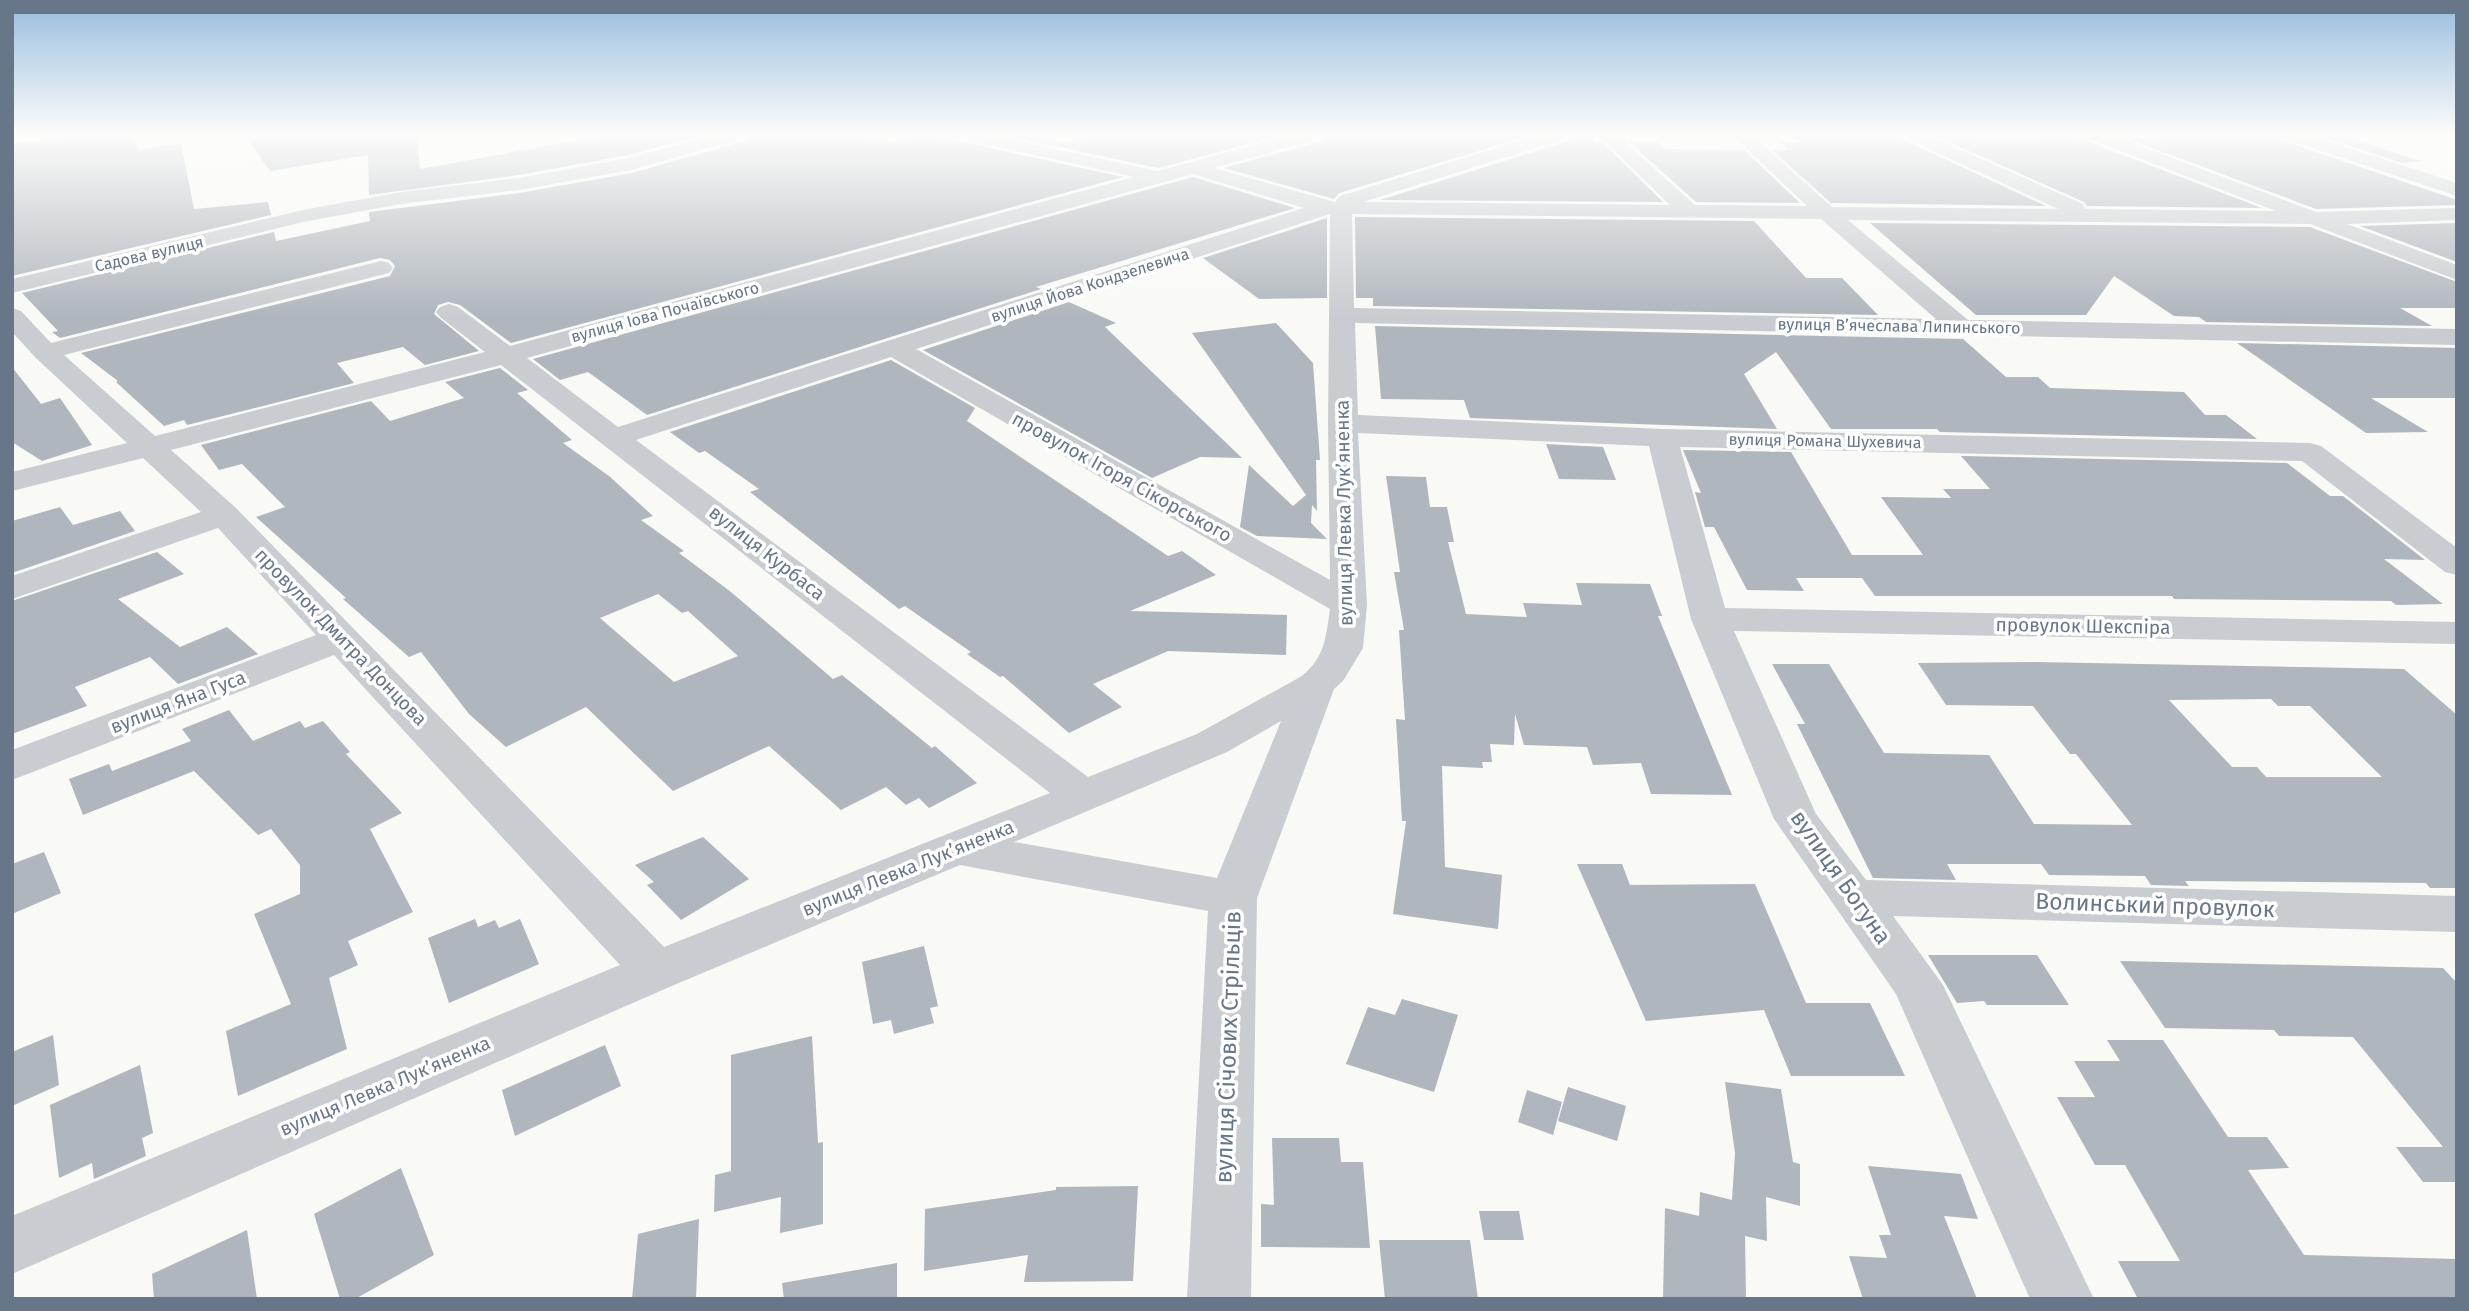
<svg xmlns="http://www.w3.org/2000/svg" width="2469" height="1311" font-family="'Fira Sans',sans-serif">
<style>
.building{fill:#afb6bd;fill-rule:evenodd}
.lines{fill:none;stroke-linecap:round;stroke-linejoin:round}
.street{fill:#c9ccd0;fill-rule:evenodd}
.labels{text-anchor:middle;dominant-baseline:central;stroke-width:7;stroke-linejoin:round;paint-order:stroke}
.far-street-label{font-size:16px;fill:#677689;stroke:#fff}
.street-label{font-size:19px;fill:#677689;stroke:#fff}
.near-street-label{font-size:23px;fill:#677689;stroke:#fff}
</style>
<rect width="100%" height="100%" fill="#f9f9f6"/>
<g class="building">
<polygon points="84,134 128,134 139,150 181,143 194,209 268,202 271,215 12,276 12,144"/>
<polygon points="244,134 417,134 420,169 613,134 709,134 628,155 519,175 369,195 368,155 270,171"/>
<polygon points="750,134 856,134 891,142 926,134 1123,177 511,343 460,305 448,302 438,305 434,314 479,351 425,365 403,347 337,363 354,383 187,425 184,420 164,426 116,382 118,381 81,353 390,276 395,266 390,260 380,258 60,338 52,332 58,331 22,293 274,232 276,241 370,221 369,212 519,193 632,173 745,141"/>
<polygon points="1015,134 1069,142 1100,134 1286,134 1158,168 1008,136"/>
<polygon points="1327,134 1535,134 1339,193 1334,199 1224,168 1322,141"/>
<polygon points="1573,134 1593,134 1595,143 1602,142 1663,202 1380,200 1568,141"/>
<polygon points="1790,134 1899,134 1904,140 2046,206 1831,203 1772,150 1788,150 1780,142 1800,143"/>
<polygon points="1931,134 1968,134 1976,137 2073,136 2262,208 2087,206 2084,202"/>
<polygon points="2196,134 2276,134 2281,140 2457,200 2457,205 2316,209 2128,139"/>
<polygon points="2314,134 2341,134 2420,161 2402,163"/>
<polygon points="1629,142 1657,142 1664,149 1744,150 1800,203 1696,202"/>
<polygon points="1193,177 1295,208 1036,287 1041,289 647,415 588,372 560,380 533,359"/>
<polygon points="1355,217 1754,221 1806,278 1842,278 1878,315 1373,306 1373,298 1356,298"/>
<polygon points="1327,218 1327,298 1259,299 1203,258"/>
<polygon points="1870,223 2310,227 2457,282 2457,308 2400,308 2432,326 2206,322 2199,317 2174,316 2114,276 2086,315 1976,315"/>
<polygon points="2457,223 2457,262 2360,226"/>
<polygon points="1069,302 1116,323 1105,327 1242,458 1200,457 1152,478 923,350"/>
<polygon points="1276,323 1313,363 1320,460 1316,460 1317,511 1312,505 1311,523 1327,539 1257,536 1240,527 1249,465 1293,506 1306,495 1192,333"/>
<polygon points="1375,326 1963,339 2006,377 2038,377 2050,388 2184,392 2205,415 2226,415 2257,439 1940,432 1937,429 1831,429 1776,352 1744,374 1777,429 1470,418 1464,400 1381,399"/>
<polygon points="2237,343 2457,348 2457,398 2371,398 2428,432 2366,433"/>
<polygon points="891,360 975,408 967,421 1168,556 1182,551 1216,575 1130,611 1287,615 1286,655 1168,651 1093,684 1122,707 1069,733 1003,676 1000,677 967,654 971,652 905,606 899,609 750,492 759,489 705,451 699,453 670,432"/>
<polygon points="12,367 41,404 60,398 92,445 42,461 12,442"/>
<path d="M500 368 528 390 517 393 572 440 563 443 609 476 653 516 641 520 684 551 679 553 731 592 833 679 842 675 932 748 935 746 977 783 929 808 919 798 906 805 886 787 841 810 769 746 673 791 586 707 506 747 469 714 421 652 409 657 343 599 346 598 256 517 285 507 242 464 219 470 201 445 371 401 390 421 464 398 445 382ZM658 594 682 613 688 611 738 656 674 682 600 618Z"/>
<polygon points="1546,444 1603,447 1616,480 1559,479"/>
<polygon points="1683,450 1791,452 1852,555 1923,555 1881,497 1951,498 1943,489 1990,489 1961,456 2287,463 2330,496 2343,496 2425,560 2384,559 2443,604 2396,605 2391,601 2174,599 2172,596 1875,596 1862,578 1796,578 1804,591 1747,590 1714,527 1705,527 1695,492 1701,493"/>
<polygon points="1386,476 1426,477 1430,507 1447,507 1454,542 1448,542 1466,614 1527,617 1523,603 1582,605 1576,583 1650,584 1662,616 1658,616 1732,795 1651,794 1641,763 1593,765 1587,747 1524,745 1515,714 1514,745 1490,744 1492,762 1482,762 1483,768 1442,766 1445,867 1502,875 1498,929 1393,914 1406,821 1402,821 1396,719 1405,720 1399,630 1404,630 1394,572 1400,572"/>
<polygon points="60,507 73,525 120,511 135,531 12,573 12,521"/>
<polygon points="157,552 184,574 118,599 180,647 227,627 258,654 178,684 150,657 75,687 87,706 12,734 12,601"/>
<path d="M2035 662 2404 669 2457 715V888H2430L2426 883 2185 881 2189 886 2151 885 2145 876 2049 875 2041 864H1947L1956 880 1873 878 1797 724H1805L1772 664H1829L1884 753 1989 755 2034 824 2132 825 2076 754H2070L2033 706 1946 705 1918 663ZM2271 699 2278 706H2310L2382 777H2266L2257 767H2232L2169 700Z"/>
<polygon points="229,710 253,741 300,721 305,728 323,721 350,752 346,754 402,813 370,829 413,912 348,941 358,965 329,978 347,1049 238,1096 226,1031 291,1004 254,914 300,894 300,865 271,829 258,835 194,771 83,815 69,779 109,764 112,771 191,741 182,729"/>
<polygon points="703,837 749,879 681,920 647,885 654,882 635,865"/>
<polygon points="44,852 61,893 12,914 12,864"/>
<polygon points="1577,864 1622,864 1630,885 1755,884 1806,1003 1870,1003 1905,1076 1791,1076 1764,1010 1646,1021"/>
<polygon points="475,919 478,927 495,920 499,928 520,919 539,964 449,1003 428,938"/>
<polygon points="924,946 938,1006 930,1008 934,1023 894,1034 891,1020 873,1024 862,962"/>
<polygon points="1928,955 2037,955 2069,1005 1987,1005 1984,1001 1957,1003"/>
<polygon points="2120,961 2443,968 2457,983 2457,1182 2423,1182 2396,1147 2443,1147 2353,1037 2279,1036 2274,1030 2165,1028"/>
<polygon points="1402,999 1458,1015 1434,1092 1346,1064 1368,1007 1395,1015"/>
<polygon points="53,1035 59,1085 12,1106 12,1052"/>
<polygon points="812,1036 818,1143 823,1142 823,1224 780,1233 781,1197 714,1212 715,1175 731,1171 731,1055"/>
<polygon points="2107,1040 2163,1040 2228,1137 2267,1137 2289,1168 2248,1170 2304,1255 2457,1259 2457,1299 2138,1299 2118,1261 2180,1261 2125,1165 2095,1165 2057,1097 2095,1097 2074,1061 2120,1061"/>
<polygon points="605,1045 621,1086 515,1136 502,1090"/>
<polygon points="140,1065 153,1133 142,1138 146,1156 94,1179 92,1163 59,1178 50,1105"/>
<polygon points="1725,1082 1781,1089 1793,1162 1800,1164 1800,1206 1766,1197 1767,1241 1745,1236 1746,1299 1663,1299 1665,1208 1699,1216 1700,1192 1732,1200 1735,1153"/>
<polygon points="1568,1087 1626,1106 1617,1141 1558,1121"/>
<polygon points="1527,1090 1562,1102 1553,1135 1518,1122"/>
<polygon points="1272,1138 1339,1138 1341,1162 1363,1162 1370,1248 1261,1247 1261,1204 1274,1205"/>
<polygon points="1868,1166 1961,1174 1978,1219 1944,1216 1977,1299 1863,1299 1849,1256 1887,1258 1879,1235 1891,1235"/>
<polygon points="401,1168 434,1255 355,1299 340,1299 314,1214"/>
<polygon points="1138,1186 1133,1281 1024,1282 1028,1255 924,1271 925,1209 1056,1190 1056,1187"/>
<polygon points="1479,1211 1519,1211 1524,1240 1484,1240"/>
<polygon points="699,1219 696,1299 632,1299 638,1234"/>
<polygon points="247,1230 257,1299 154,1299 152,1274"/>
<polygon points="1379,1240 1470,1240 1478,1299 1385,1299"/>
<polygon points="897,1263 897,1299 784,1299 782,1283"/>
</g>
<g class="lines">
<g class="street">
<polygon points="718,134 747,134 744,138 631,170 519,190 401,204 303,222 12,293 12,279 303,210 401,192 519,178 629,158"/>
<path d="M952 134H985L1158 171 1295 134H1324L1321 138 1214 168 1335 202 1340 196 1543 134H1570L1567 138 1363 202 1670 205 1597 134H1616L1695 205 1807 206 1731 134H1751L1832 207 2058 209 1905 138 1902 134H1925L2083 204 2085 209 2276 211 2087 138 2084 134H2109L2316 212 2457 208V220L2347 224 2457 265V280L2310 224 1848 220 1968 320 2457 329V345L1355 323 1358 415 1662 429 2310 443 2321 446 2457 548V575L2445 572 2302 461 1680 447 1725 608 2457 622V644L1734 631 1816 814 1866 880 2457 896V932L1893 916 1943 985 2094 1299H2030L1896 994 1774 819 1691 619 1649 446 1358 433 1367 605 1363 648 1343 681 1334 689 1257 898 1251 1299H1187L1208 911 960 865 674 985 12 1274V1216L620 965 334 655 12 780V750L316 635 218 528 12 599V576L201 512 143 458 12 491V472L127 443 36 358 12 332V308L21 311 51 343 381 261 389 263 393 268 389 273 64 355 155 436 485 352 440 317 436 312 440 307 449 304 458 307 510 346 1134 177 961 139ZM1193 174 1304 208 618 427 527 358ZM1330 214 1328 423 1330 580 916 349ZM1352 214 1821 219 1936 319 1354 308ZM891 357 1330 609C1326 637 1325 657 1302 676L1197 734 1088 777 636 440ZM501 365 1050 793 664 947 236 508 171 450ZM1281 721 1217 878 1014 842 1227 752Z"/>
<polygon points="2279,134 2306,134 2457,183 2457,196 2282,138"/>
</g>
</g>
<linearGradient id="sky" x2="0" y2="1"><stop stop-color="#98bdde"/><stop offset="0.42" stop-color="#fcfcfb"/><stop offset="1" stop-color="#fcfcfb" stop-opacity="0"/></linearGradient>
<rect width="2469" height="317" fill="url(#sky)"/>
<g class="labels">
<g class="far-street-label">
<text transform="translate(149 254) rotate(-13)">Садова вулиця</text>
<text transform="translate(1090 285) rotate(-18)">вулиця Йова Кондзелевича</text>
<text transform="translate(665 312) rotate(-15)">вулиця Іова Почаївського</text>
<text transform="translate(1899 326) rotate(1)">вулиця Вʼячеслава Липинського</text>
<text transform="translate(1825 441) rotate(1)">вулиця Романа Шухевича</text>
</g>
<g class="street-label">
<text transform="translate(1122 477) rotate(29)">провулок Ігоря Сікорського</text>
<text transform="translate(1344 513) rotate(-91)">вулиця Левка Лукʼяненка</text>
<text transform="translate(767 553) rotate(38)">вулиця Курбаса</text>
<text transform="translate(2083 626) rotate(1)">провулок Шекспіра</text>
<text transform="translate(341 637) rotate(46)">провулок Дмитра Донцова</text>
<text transform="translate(178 702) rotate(-21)">вулиця Яна Гуса</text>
<text transform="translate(908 868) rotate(-22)">вулиця Левка Лукʼяненка</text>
<text transform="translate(385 1086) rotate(-23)">вулиця Левка Лукʼяненка</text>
</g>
<g class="near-street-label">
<text transform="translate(1841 877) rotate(55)">вулиця Богуна</text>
<text transform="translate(2155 905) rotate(2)">Волинський провулок</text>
<text transform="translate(1228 1047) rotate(-88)">вулиця Січових Стрільців</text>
</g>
</g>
<rect width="2469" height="1311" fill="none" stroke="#677689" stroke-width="28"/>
</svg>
